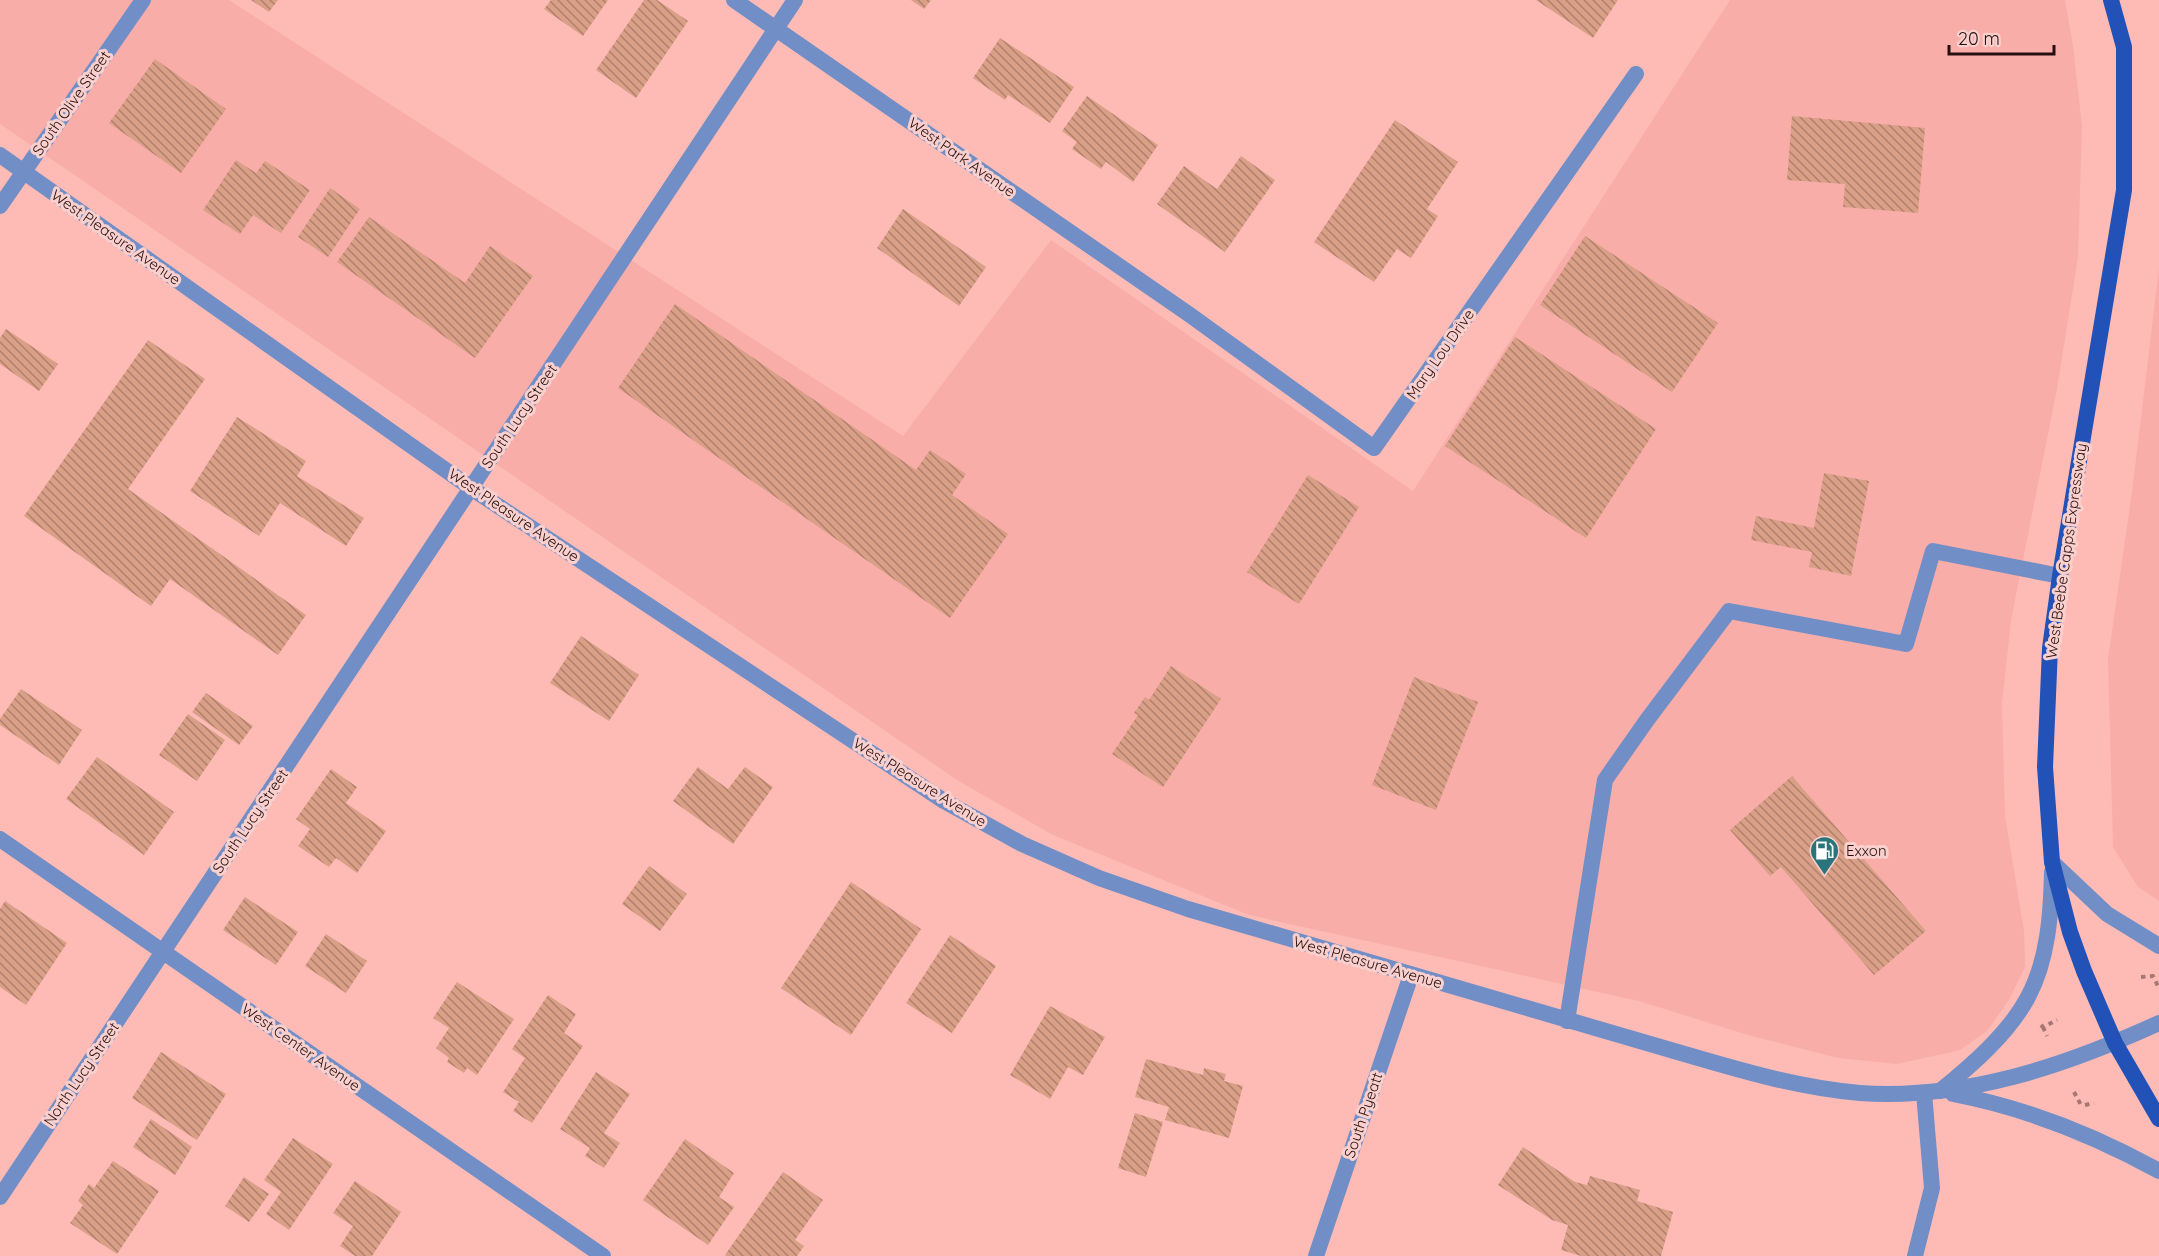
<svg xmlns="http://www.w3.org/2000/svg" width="2159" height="1256" font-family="Quicksand,sans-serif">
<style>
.built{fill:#f8ada9}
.building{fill:url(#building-back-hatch)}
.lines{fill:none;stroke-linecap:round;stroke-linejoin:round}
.path{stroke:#a87773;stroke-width:4;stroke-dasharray:4.5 4.5;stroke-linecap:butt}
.service{stroke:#718ec6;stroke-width:16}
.minor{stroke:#718ec6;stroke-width:16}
.tertiary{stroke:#718ec6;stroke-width:16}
.primary{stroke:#2251b8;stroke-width:16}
.labels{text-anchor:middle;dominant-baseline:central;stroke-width:6;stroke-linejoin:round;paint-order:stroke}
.street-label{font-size:15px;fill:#260f0e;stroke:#f9d0cd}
.poi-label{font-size:15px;fill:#260f0e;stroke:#f9d0cd;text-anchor:start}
</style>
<defs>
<pattern id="building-back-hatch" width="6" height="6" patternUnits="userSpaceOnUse" patternTransform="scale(1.5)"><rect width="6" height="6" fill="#da9f87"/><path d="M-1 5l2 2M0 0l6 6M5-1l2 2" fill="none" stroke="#b1806d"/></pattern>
</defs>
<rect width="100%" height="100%" fill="#febbb6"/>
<g class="built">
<polygon points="0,0 229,0 903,436 1051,240 1413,491 1730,0 2065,0 2073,46 2082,126 2078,257 2057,389 2011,620 2002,704 2005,816 2024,931 2025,967 2009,1000 1987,1031 1960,1050 1897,1064 1838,1058 1748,1035 1639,1001 1249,915 1053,835 957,780 0,124"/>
<polygon points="2159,269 2159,901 2138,887 2113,847 2108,659 2132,492"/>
</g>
<g class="building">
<polygon points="251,0 278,0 269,12"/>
<polygon points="551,0 608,0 583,36 544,9"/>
<polygon points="644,0 657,0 688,21 636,98 596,70"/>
<polygon points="911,0 931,0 924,9"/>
<polygon points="1536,0 1618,0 1593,38"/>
<polygon points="1000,38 1074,87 1050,123 1008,95 1005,100 973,78"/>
<polygon points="155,59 226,109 181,173 109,123"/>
<polygon points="1087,96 1158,145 1133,182 1106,162 1101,169 1072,149 1077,142 1062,131"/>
<polygon points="1792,116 1925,128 1918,213 1843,207 1845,184 1787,180"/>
<polygon points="1395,120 1458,162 1427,209 1438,216 1411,258 1397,249 1374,282 1314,242"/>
<polygon points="1241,156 1275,180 1225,252 1157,204 1184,166 1217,189"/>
<polygon points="236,160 256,173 265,161 310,190 281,233 253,215 240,234 203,210"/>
<polygon points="330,188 360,209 328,257 298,237"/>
<polygon points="903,209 986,267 959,306 877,248"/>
<polygon points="369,217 465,283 490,246 533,276 475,358 337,262"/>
<polygon points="1585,236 1718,323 1672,392 1540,305"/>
<polygon points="675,304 916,470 930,450 966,474 952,495 1008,534 950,618 618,388"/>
<polygon points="6,329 58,364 39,391 0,364 0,338"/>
<polygon points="1515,337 1656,429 1586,538 1445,446"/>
<polygon points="148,340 205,379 128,489 306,615 278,655 170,579 151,606 24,516"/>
<polygon points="237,417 306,461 297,476 364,518 346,546 280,503 259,536 190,491"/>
<polygon points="1824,473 1869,481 1851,576 1809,567 1812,552 1751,540 1756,516 1814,528"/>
<polygon points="1308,475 1359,507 1299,604 1247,572"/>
<polygon points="581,636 639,675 609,721 550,683"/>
<polygon points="1171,666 1221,699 1163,787 1112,754 1138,715 1134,713 1145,697 1149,700"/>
<polygon points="1414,677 1478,702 1436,810 1372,785"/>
<polygon points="21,689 82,730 59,765 0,725 0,719"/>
<polygon points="206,693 253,726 239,745 192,712"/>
<polygon points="188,714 225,740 197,781 159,755"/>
<polygon points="97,757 174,812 144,855 66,799"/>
<polygon points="698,767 728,789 745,767 773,787 733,844 673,801"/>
<polygon points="331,769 357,787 346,803 386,831 357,873 336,858 329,867 298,846 310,829 296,819"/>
<polygon points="1792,776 1926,931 1874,975 1781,867 1770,876 1730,830"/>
<polygon points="649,866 687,894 660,931 622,904"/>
<polygon points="851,882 921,929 851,1035 781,988"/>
<polygon points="245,897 298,932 276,965 223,930"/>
<polygon points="5,901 67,943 26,1005 0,987 0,909"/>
<polygon points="326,934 367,961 346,993 305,966"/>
<polygon points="950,935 996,966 952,1033 906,1003"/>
<polygon points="457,982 514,1019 477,1075 467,1068 464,1073 447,1062 449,1058 436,1048 449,1028 433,1018"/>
<polygon points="548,995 576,1014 564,1033 583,1046 532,1123 513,1111 519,1102 503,1092 525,1058 512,1049"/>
<polygon points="1050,1006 1105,1037 1083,1075 1068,1067 1050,1099 1010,1075"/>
<polygon points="161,1052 226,1094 197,1140 132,1098"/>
<polygon points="1146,1059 1203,1075 1204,1068 1226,1074 1224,1081 1243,1086 1229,1138 1165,1120 1169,1107 1135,1097"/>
<polygon points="596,1072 630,1094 604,1133 620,1143 604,1168 585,1156 590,1148 560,1129"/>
<polygon points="1135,1113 1163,1122 1146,1177 1118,1168"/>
<polygon points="151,1119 192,1147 175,1175 133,1147"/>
<polygon points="293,1138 333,1164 289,1230 266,1214 281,1192 264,1180"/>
<polygon points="685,1139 734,1173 719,1197 734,1207 708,1245 643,1200"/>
<polygon points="1523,1147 1575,1182 1587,1185 1590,1176 1640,1190 1637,1201 1673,1212 1661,1256 1581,1256 1561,1250 1568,1225 1552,1220 1498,1185"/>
<polygon points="113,1161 159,1191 117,1254 70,1223 83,1205 78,1201 89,1184 94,1188"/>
<polygon points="783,1172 823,1200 795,1240 804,1246 797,1256 727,1256 725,1255"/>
<polygon points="244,1177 269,1194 249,1222 225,1206"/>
<polygon points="355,1181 401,1212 372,1256 355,1256 340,1246 353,1226 333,1213"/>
</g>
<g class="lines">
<g class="path">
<polyline points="2141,977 2153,976 2158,986"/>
<polyline points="2041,1025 2043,1027 2057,1020"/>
<polyline points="2043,1027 2047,1036"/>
<polyline points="2074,1092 2081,1105"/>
<polyline points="2085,1105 2094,1103"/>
</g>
<polyline class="service" points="1567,1021 1605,780 1647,720 1729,611 1906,644 1933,551 2060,576"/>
<g class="minor">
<polyline points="734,0 1190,315 1374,448 1636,74"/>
<polyline points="0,206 143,0"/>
<polyline points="0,839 603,1256"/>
<polyline points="0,1197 795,0"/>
<polyline points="1316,1256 1411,975"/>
<polyline points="1915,1256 1932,1188 1924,1093"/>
</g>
<g class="tertiary">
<path d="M0 155 471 488 944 801 1022 844 1099 878 1188 909 1681 1053C1739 1070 1799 1088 1860 1093 1965 1100 2065 1066 2159 1023"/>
<polyline points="2052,862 2107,914 2159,946"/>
<path d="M1940 1091C1971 1066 2009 1033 2028 997 2048 960 2051 914 2052 872"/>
<path d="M1953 1094C2026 1108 2094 1135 2159 1171"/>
</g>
<polyline class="primary" points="2111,0 2124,47 2124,190 2060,576 2050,648 2045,767 2052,862 2070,932 2084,971 2115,1043 2159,1119"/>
</g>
<defs>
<symbol id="fuel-pin" viewBox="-11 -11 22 30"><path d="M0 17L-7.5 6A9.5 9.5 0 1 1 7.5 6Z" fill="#2a747a" stroke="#f9d0cd"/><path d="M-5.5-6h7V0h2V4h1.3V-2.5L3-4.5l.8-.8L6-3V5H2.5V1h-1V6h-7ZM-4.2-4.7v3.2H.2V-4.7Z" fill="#fff"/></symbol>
</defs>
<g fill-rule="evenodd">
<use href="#fuel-pin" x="1808" y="834" width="33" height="45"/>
</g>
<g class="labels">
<g class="street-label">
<text transform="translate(71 103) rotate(-55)">South Olive Street</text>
<text transform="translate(962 157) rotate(35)">West Park Avenue</text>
<text transform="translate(116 237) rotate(35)">West Pleasure Avenue</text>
<text transform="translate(1440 354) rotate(-55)">Mary Lou Drive</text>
<text transform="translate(519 416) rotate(-56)">South Lucy Street</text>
<text transform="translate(514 515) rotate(34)">West Pleasure Avenue</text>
<text transform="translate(2066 551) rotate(-82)">West Beebe Capps Expressway</text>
<text transform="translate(920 782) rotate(32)">West Pleasure Avenue</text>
<text transform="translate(250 821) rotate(-56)">South Lucy Street</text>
<text transform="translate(1368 962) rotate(16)">West Pleasure Avenue</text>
<text transform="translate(301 1047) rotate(35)">West Center Avenue</text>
<text transform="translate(81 1074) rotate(-56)">North Lucy Street</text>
<text transform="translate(1363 1115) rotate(-71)">South Pyeatt</text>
</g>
<g class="poi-label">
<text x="1846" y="850">Exxon</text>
</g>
</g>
<path d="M1949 45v9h105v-9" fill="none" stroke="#260f0e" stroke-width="3"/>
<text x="1958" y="45" font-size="18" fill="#260f0e" stroke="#f9d0cd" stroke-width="4.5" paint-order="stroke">20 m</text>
</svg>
